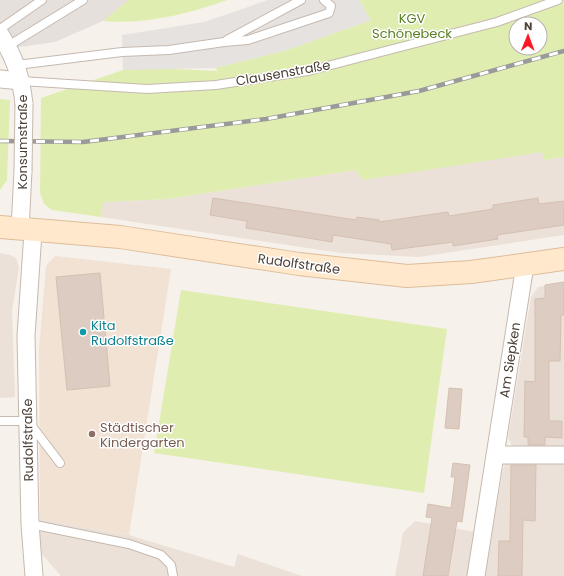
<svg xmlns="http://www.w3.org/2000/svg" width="564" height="576" font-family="Poppins,sans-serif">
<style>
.residential{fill:#ebe1d8}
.industrial{fill:#e6e0dc}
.education{fill:#f1e2d4}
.green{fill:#dfeeb0;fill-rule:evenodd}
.parking{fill:#e5e2df}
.building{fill:#ddccc2;stroke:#d5c0b1}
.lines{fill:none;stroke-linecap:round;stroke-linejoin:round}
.lane-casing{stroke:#c6b9af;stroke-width:10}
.street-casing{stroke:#c6b9af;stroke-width:19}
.secondary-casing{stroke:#debd99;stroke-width:24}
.lane{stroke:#fff;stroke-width:8}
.street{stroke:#fff;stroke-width:17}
.secondary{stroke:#ffe8cc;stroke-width:22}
.rail-casing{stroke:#9a9a9a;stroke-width:4.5}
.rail{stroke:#fff;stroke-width:3;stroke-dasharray:9;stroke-linecap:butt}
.street-bridge-casing{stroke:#c6b9af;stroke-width:19;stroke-linecap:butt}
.street-bridge{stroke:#fff;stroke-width:17}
.culture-dot{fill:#0f9aa8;stroke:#fff;stroke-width:1.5}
.education-dot{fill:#8d6e63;stroke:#fff;stroke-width:1.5}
.labels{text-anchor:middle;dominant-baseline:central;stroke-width:3;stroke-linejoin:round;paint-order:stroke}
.park-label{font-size:13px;fill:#597f22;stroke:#fff}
.street-label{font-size:13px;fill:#4c4037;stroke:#fff}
.culture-label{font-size:13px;fill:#0d838f;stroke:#fff;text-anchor:start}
.education-label{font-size:13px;fill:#785e54;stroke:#fff;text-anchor:start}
</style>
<rect width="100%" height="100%" fill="#f7f1eb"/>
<g class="residential">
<polygon points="542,152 544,160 564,157 564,235 419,257 341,253 101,217 102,202 168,199 355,170"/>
<polygon points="0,253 10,255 16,258 19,267 12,311 15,397 0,398"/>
<polygon points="564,282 564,448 516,447 511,444 508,438 531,297 538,287"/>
<polygon points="564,461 564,576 485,576 503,469 506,462"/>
<polygon points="40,519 129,535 234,567 238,554 302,576 61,576 39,551"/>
<polygon points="415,521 475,532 467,576 395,576 403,533"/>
</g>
<polygon class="industrial" points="0,0 129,0 103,21 55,42 0,50"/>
<polygon class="education" points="55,256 171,269 129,535 40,519 39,350 46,266"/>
<g class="green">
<path d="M129 0H227C188 14 144 25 103 21Z"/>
<path d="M359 0H564V157L544 160 542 152 363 180 355 170 168 199 103 202 101 217 52 210 44 204 40 193 41 98 123 70 154 68 218 71 215 68 287 50 371 20ZM516 24H540V48H516Z"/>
<polygon points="0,99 10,100 7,180 0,190"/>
<polygon points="181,290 447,329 424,493 154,453"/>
</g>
<polygon class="parking" points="268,0 359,0 371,20 287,50 215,68 123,70 122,35 204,22"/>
<g class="building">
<polygon points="213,198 356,220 357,217 379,220 379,222 448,212 449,216 493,209 493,205 538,198 539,204 564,201 564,225 497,235 498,239 453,246 453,242 392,250 391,244 333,235 332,242 246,228 247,221 210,215"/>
<polygon points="100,273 110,386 67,390 56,277"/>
<polygon points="564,282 564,315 561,315 560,361 549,361 549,421 562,421 562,438 545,437 545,445 528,445 528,437 524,437 525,381 535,382 535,299 545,298 545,285"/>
<polygon points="449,388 462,389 459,429 445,428"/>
<polygon points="453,463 470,465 462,522 457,521 448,576 423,576 432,518 426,517 428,504 451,508 455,477 451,477"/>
<polygon points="511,465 536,465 535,521 523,520 522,576 498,576 499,541 510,541"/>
</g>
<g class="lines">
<defs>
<g id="lane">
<polyline points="0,29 42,0"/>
<polyline points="227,40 301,0"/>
<polyline points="8,46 83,0"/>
<polyline points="17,65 122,52 169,50 224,42 248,40 329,13 331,6 324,0"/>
<polyline points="21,81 147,89 216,85 308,71 497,22 558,0"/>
<polyline points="0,421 28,421 60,463"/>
<polyline points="30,524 129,544 161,555 171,565 173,576"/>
</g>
<g id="street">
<path d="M0 34C15 58 21 76 24 104"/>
<polyline points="0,79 21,81"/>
<polyline points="20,230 23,171"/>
<polyline points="33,232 26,336 30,524 34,576"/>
<polyline points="496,455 564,455"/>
<polyline points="476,576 525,265"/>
</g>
<polyline id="secondary" points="0,227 120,237 299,264 407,276 471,272 564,259"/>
</defs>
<use href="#lane" class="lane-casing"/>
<use href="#street" class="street-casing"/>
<use href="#secondary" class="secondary-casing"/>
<use href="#lane" class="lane"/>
<use href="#street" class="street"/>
<use href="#secondary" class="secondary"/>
<defs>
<polyline id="rail" points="0,141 83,142 266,119 419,91 564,51"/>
</defs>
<use href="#rail" class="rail-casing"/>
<use href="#rail" class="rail"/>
<defs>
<polyline id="street-bridge" points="23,171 24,104"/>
</defs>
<use href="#street-bridge" class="street-bridge-casing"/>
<use href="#street-bridge" class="street-bridge"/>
</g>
<circle class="culture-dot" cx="83" cy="332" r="4"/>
<circle class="education-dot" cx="92" cy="434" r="4"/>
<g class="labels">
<g class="park-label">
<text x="412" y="18">KGV<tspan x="412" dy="15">Schönebeck</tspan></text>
</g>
<g class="street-label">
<text transform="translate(283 73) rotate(-10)">Clausenstraße</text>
<text transform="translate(22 142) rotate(-90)">Konsumstraße</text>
<text transform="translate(299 264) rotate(8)">Rudolfstraße</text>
<text transform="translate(510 360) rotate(-81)">Am Siepken</text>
<text transform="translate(28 440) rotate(-91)">Rudolfstraße</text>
</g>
<g class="culture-label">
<text x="91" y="325">Kita<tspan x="91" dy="15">Rudolfstraße</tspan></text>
</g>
<g class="education-label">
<text x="100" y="427">Städtischer<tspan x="100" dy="15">Kindergarten</tspan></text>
</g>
</g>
<g transform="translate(528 36) rotate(1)"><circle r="19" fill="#ffffff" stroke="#b7b3af"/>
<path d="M0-3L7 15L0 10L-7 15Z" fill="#ff1927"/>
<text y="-6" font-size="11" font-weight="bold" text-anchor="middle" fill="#4c4037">N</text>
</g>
</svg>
